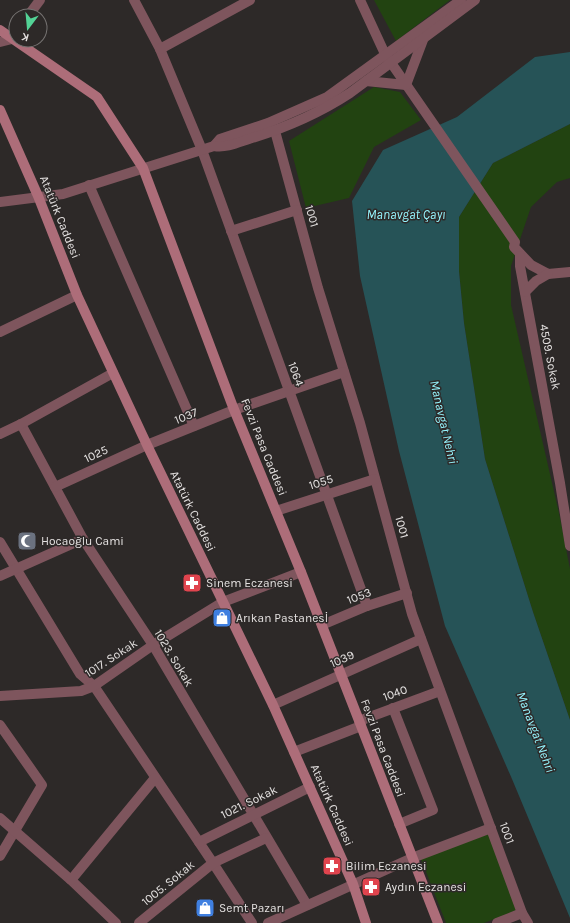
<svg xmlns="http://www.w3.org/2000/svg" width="570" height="923" font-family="Karla,sans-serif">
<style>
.green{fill:#224311}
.water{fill:#265357}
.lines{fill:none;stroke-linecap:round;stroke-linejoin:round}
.street{stroke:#7e555d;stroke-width:10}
.secondary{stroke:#ad6d79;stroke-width:10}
.labels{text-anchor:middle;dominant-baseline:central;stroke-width:3;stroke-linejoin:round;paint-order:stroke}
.street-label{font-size:12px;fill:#e4e1e0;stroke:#2d2928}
.poi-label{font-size:12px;fill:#e4e1e0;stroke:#2d2928;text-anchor:start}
.water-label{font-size:13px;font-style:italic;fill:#95f5fe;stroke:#2d2928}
</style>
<rect width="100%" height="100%" fill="#2d2928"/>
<g class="green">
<polygon points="374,0 450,0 396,41"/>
<polygon points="374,87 400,92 421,120 374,147 349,198 306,208 289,141"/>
<polygon points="570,124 570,178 557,182 531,207 511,266 511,305 559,513 570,569 570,720 533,612 485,459 464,323 459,271 459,217 493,163"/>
<polygon points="488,834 517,910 484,923 446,923 421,859"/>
</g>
<polygon class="water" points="570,52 570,124 493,163 459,217 459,271 464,323 485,459 533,612 570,720 570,918 512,779 445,626 399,451 360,276 352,201 383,150 457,117 535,57"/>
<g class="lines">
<g class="street">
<polyline points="134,0 160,49 202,150 367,606"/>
<polyline points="360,0 385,54 506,229 515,242 514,247 531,265 548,274 570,272"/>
<polyline points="28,16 40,0"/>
<polyline points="0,42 12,39 16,33"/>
<polyline points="160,49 250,0"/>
<polyline points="366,81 406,85 423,40"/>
<polyline points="275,131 318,288 360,423 412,614 522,913 528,923"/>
<polyline points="214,146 220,139 268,123 327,97 461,0"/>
<polyline points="89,185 194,426"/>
<path d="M0 202 63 194 214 146C226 148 237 143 249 139 285 128 318 114 350 93L475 0"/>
<polyline points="231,231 297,210"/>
<polyline points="520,256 520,266 560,483 570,546"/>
<polyline points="525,292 536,281 548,274"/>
<polyline points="0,332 77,295"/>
<polyline points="21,424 83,539 153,645 307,905"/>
<polyline points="0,434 21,424 113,373"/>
<polyline points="55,487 147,445 234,410 344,372"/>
<polyline points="276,511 375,479"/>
<polyline points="0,542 80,674 94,686 213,863 252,923"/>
<polyline points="0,576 83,539"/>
<polyline points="322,625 367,606 407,593"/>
<polyline points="0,696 81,691 94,686 153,645 223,602 301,572"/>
<polyline points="273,705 421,639"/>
<polyline points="393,708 433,810 399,824"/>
<polyline points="359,721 440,691"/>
<polyline points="0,725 42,785 0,856"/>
<polyline points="294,752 361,726"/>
<polyline points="0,818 71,880 116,923"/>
<polyline points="199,842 310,787"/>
<polyline points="71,880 155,778"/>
<polyline points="139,923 213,863 266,838"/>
<polyline points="268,923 412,858 491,828"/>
<polyline points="497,923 522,913"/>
</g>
<g class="secondary">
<polyline points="0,30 97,97 143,168 233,407 301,572 438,923"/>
<polyline points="0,110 38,196 77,295 147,445 273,705 353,884 366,923"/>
</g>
</g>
<defs>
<symbol id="mosque-square" viewBox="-11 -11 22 22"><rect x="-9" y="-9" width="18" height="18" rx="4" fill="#6b7280" stroke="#2d2928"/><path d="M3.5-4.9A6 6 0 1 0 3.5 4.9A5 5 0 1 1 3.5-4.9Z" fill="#fff"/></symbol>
<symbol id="pharmacy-square" viewBox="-11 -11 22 22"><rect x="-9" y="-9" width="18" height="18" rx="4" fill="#e0444e" stroke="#2d2928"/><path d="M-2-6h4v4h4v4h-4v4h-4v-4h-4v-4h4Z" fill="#fff"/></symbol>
<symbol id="shop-square" viewBox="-11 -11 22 22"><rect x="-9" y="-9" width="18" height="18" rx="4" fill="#3f7fe0" stroke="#2d2928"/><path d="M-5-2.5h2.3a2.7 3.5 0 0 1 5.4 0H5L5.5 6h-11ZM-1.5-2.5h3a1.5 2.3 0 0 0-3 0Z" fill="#fff"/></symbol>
</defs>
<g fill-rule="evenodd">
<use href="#mosque-square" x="16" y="530" width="22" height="22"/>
<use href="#pharmacy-square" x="181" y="572" width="22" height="22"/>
<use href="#shop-square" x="211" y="607" width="22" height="22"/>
<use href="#pharmacy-square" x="321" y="855" width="22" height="22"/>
<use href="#pharmacy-square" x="360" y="876" width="22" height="22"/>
<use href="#shop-square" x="194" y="897" width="22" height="22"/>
</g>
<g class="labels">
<g class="street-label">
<text transform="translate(312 216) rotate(74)">1001</text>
<text transform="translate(60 217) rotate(68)">Atatürk Caddesi</text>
<text transform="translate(550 357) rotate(79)">4509. Sokak</text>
<text transform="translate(296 374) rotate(70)">1064</text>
<text transform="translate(186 416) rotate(-22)">1037</text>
<text transform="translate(264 447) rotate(68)">Fevzi Pasa Caddesi</text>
<text transform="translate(96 454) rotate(-25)">1025</text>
<text transform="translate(321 482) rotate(-18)">1055</text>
<text transform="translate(193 511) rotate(64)">Atatürk Caddesi</text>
<text transform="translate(402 527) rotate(75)">1001</text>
<text transform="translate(359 596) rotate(-21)">1053</text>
<text transform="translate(111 658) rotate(-33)">1017. Sokak</text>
<text transform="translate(174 658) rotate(59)">1023. Sokak</text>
<text transform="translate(342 659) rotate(-24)">1039</text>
<text transform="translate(395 693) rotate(-20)">1040</text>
<text transform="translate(383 748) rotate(69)">Fevzi Pasa Caddesi</text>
<text transform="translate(249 802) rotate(-26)">1021. Sokak</text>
<text transform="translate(332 805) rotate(66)">Atatürk Caddesi</text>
<text transform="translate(507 833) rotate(70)">1001</text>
<text transform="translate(168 883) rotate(-39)">1005. Sokak</text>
</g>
<g class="poi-label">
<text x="41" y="541">Hocaoğlu Cami</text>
<text x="206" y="583">Sinem Eczanesi</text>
<text x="236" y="618">Arıkan Pastanesİ</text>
<text x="346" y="866">Bilim Eczanesi</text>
<text x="385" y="887">Aydın Eczanesi</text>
<text x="219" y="908">Semt Pazarı</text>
</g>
<g class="water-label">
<text x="406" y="214">Manavgat Çayı</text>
<text transform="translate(444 422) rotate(77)">Manavgat Nehri</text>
<text transform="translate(536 732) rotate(69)">Manavgat Nehri</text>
</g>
</g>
<g transform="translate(28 28) rotate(196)"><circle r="19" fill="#2d2928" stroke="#767372"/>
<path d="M0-3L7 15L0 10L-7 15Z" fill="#53d396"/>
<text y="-6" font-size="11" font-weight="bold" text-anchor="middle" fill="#e4e1e0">K</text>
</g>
</svg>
